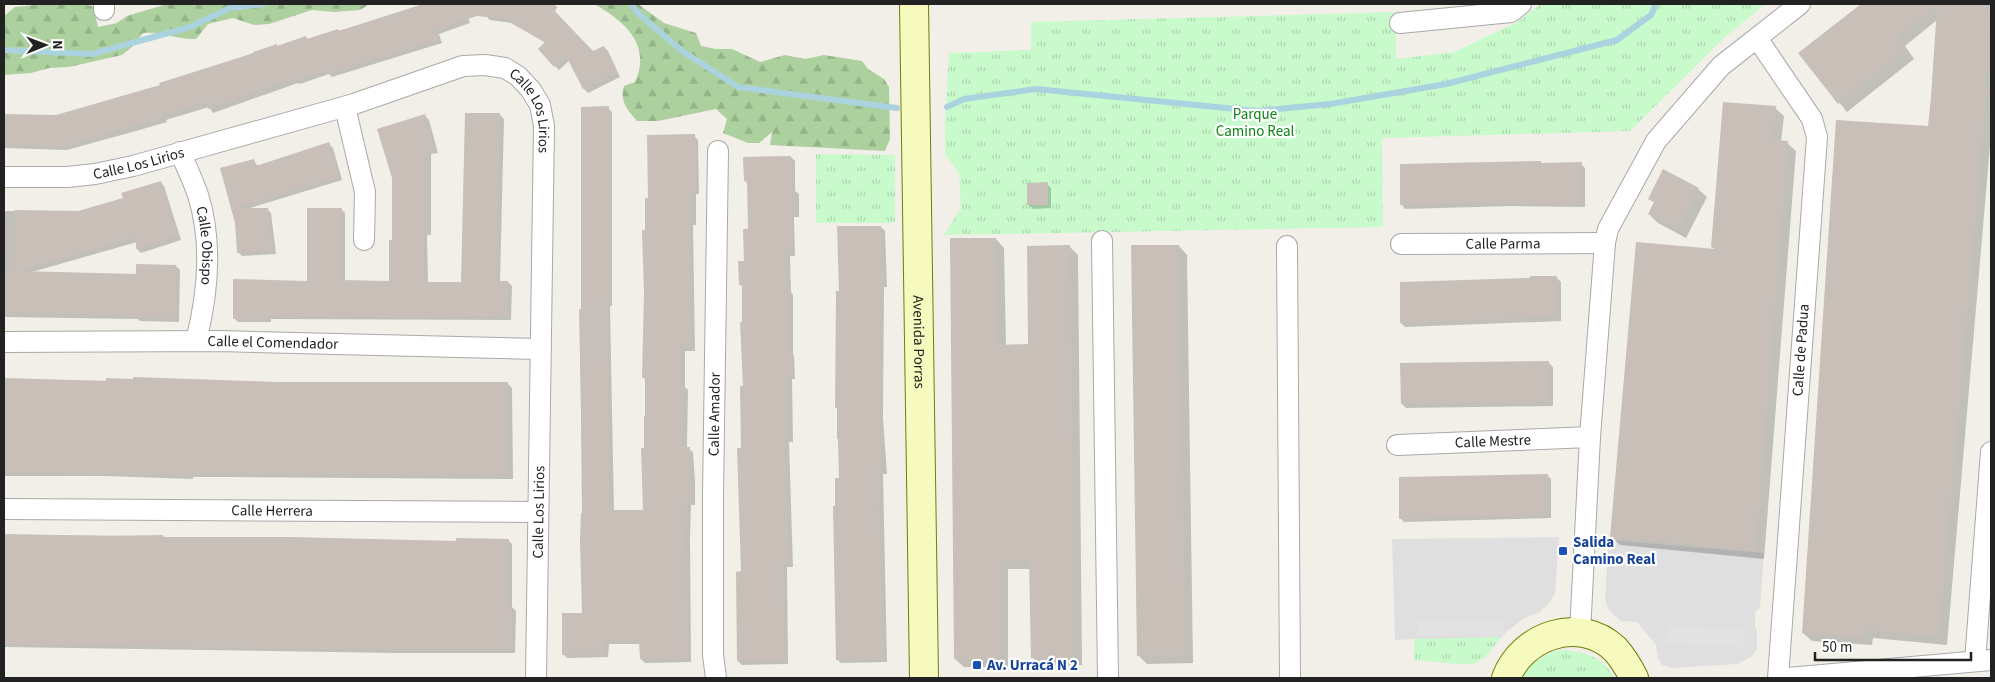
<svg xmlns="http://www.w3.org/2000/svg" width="1995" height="682" font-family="'Source Sans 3',sans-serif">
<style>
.residential{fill:#e0dfdf}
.forest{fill:url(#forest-firs)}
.park{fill:url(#park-tufts)}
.parking{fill:#e2e2e2}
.shadow{fill:#0003}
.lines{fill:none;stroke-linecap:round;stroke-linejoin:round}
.stream{stroke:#aad3df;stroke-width:6}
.building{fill:#c7bfb8}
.street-casing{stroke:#a9a9a9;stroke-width:22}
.secondary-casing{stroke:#707d05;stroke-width:30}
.street{stroke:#fff;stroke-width:20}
.secondary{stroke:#f7fabf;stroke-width:28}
.transit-dot{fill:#1a4fb4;stroke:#fff;stroke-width:2}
.labels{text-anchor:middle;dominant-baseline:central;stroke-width:4.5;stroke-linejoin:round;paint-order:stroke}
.park-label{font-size:15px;fill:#0c8416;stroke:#fff}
.street-label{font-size:15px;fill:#222;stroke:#fff}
.transit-label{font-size:15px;font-weight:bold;fill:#164399;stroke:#fff;text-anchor:start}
</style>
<defs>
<pattern id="forest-firs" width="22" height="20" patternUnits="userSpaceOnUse" patternTransform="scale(1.25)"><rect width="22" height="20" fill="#add19e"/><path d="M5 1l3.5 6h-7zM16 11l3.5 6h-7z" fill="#95b388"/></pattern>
<pattern id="park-tufts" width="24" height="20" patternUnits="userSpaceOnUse" patternTransform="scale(1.25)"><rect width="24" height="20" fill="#c8facc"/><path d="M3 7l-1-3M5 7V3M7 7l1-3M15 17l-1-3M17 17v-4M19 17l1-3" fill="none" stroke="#acd6af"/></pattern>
</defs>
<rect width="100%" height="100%" fill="#f2efe9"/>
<g class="residential">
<polygon points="1559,537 1555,593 1550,602 1540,612 1523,619 1506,632 1487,654 1475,663 1463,664 1414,660 1414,639 1395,640 1392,539"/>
<polygon points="1609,540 1764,553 1760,608 1755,612 1755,629 1757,629 1757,649 1751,657 1737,664 1673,668 1662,665 1658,658 1656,645 1637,622 1621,621 1610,611 1606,604 1605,598"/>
</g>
<g class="forest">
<path d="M46 4H78L93 6 98 27 117 23 127 16 167 4H370L360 10 334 12 312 10 269 24 254 25 233 18 208 24 196 39C176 40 163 31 143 33L132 47 122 55 69 67 49 68 31 73 4 75V16L15 7Z"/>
<path d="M594 4H638L664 23 696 33 701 46 716 49H732L760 62 785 55 805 59 824 55 862 61 868 69 884 79 889 87 890 139 885 151 770 145 772 132 759 143H748L723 133 727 119 716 109 658 121H637C628 111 619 101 624 86L635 82C652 44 624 21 594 4Z"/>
</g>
<g class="park">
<polygon points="1541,4 1765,4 1724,38 1630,131 1382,138 1383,227 944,235 961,208 959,173 945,154 945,119 949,53 1031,50 1031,22 1396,12 1396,59 1454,52 1517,22"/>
<polygon points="816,154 895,155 895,223 816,223"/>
<path d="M1501 637C1494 646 1486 659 1475 663 1464 667 1428 660 1414 660V639Z"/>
<path d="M1558 650C1581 650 1603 656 1614 678H1520C1531 663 1541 656 1558 650Z"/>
</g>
<g class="parking">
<polygon points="1503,620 1503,635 1418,636 1418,621"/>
<polygon points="1668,626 1744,630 1743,647 1667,643"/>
</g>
<g class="shadow">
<polygon points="427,4 463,4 470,23 439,34 442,43 332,77 329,74 300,84 298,83 213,113 209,107 166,120 167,122 136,131 67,150 4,148 4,115 56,117 161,86 276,45 278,47 306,37 309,40"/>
<polygon points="487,4 554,4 557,7 555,12 593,53 604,47 608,51 620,77 588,93 584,89 570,60 559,70 539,49 546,43 511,23 490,20 486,16"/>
<polygon points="1863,4 1991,4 1991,134 1947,645 1873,638 1872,645 1812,641 1803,633 1929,128 1937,20 1905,46 1914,59 1847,112 1800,54"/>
<polygon points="608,108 612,112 612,306 610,306 614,512 645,511 647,417 646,380 643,377 646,231 649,199 694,136 698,140 699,194 696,194 696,225 693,225 695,351 685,351 685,387 688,390 687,448 693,452 695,482 695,505 691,505 690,538 691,662 645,663 641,659 641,644 609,644 608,657 567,658 563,654 583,614 580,311 582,311"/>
<polygon points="1775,108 1784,116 1781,142 1787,143 1796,151 1764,559 1620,545 1611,536 1717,250"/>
<polygon points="500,115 504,119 500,282 508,282 512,286 511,320 271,319 271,322 238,322 234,318 308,282 341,209 345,213 345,281 390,282 393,241 425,116 429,120 438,153 431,154 431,235 427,235 428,283 462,283"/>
<polygon points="329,144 333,148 342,180 250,208 267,209 271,213 276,254 242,256 238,252 236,222 221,169 253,160 258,166"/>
<polygon points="791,157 795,161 795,191 799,194 799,217 794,217 795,256 790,256 791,292 793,295 793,354 794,356 795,379 792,379 793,442 789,442 793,567 787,567 788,664 742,665 738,661 743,573 745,387 743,287 740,285 749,230 748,184 745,181"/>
<polygon points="1581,164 1585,168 1585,207 1511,206 1405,209 1402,205"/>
<polygon points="160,182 164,186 181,240 141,253 137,249 137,242 32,272 137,275 176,266 180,270 179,322 140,321 138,319 4,317 4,211 78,212 124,199"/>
<polygon points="1047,184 1051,188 1051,208 1033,209 1029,205"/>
<polygon points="1698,189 1707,197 1686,238 1658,223 1649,214 1655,203 1650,198"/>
<polygon points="881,227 885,231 887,287 884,287 883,418 887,474 883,474 887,662 841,663 837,659 840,479 840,292"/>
<polygon points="996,239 1004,248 1006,346 1029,346 1070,247 1078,255 1082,665 1041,666 1032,657 1031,569 1008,569 1008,667 964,667 955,659"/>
<polygon points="1179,246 1187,255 1193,663 1147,664 1138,655"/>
<polygon points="1557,278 1561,282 1561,321 1405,327 1401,323"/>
<polygon points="1549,363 1553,367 1553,406 1406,408 1402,404"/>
<polygon points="4,380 508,384 512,388 513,479 232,477 193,477 193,479 105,476 4,476"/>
<polygon points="1547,475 1551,479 1551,518 1404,522 1400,518"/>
<polygon points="4,535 163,536 165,538 457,542 508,540 512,544 512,607 516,611 515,653 395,653 4,647"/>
</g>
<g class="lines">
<g class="stream">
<polyline points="631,4 639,14 682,51 738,87 897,108"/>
<polyline points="4,50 92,54 190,27 230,8 264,4"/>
<polyline points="947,107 964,99 1036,89 1256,111 1330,104 1446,84 1617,40 1651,15 1656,4"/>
</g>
</g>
<g class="building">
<polygon points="423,4 548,4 593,51 604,46 617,73 583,89 566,56 554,67 538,49 545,42 506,19 477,16 436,30 439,40 327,74 326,71 295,81 294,79 208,109 206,103 163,116 163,118 131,127 64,147 4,145 4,114 56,115 160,85 159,83 254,53 253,52 277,44 277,46 306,36 307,39 338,29 339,31"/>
<polygon points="1861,4 1991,4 1985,87 1987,87 1939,637 1865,630 1864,638 1802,633 1836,120 1928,126 1931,98 1937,6 1897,37 1907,50 1838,104 1798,53"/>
<polygon points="1723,102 1776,106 1773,140 1788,141 1756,551 1610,537 1636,242 1715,249 1711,247"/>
<polygon points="609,106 609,303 607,303 610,510 643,510 641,448 644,448 644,416 645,416 645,378 642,378 644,292 642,230 645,230 645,198 648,198 647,135 695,134 696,191 692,191 693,221 690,222 692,347 681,347 682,384 684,384 683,447 690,447 691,477 692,501 687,501 686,533 688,658 640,659 639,641 605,641 605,654 562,655 562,613 582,613 580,541 581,513 583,513 579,309 581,309 581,107"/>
<polygon points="465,113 500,113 497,281 508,281 508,317 468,316 468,318 268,316 268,319 233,319 233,279 307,281 307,208 342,208 342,280 389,281 389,240 392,240 392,178 377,129 425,114 435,149 428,151 427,231 424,231 424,282 461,282"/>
<polygon points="329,142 339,177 236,208 268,208 272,250 237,253 235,223 220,168 254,159 256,166"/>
<polygon points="791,156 792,189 795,189 796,214 791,214 791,253 787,253 787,289 790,289 789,351 791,351 791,376 788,376 789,438 785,438 790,563 783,564 785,660 737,661 736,572 741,571 737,448 741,448 740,386 743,386 740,322 742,322 742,285 739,285 738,261 744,261 743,229 748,229 747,181 744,181 743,157"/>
<polygon points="1541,161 1541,163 1582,162 1582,204 1464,203 1400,205 1400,164"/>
<polygon points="1663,169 1699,188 1678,230 1648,214 1654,202 1648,199"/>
<polygon points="161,181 178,236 136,249 136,237 19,271 136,274 136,264 176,265 176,319 135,318 135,316 4,312 4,271 14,271 15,210 78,211 123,198 121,193"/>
<polygon points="1048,182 1048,205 1027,205 1027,183"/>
<polygon points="837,226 881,226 884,284 881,284 880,414 881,414 883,471 879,471 879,505 884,659 836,660 833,506 835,506 835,478 839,478 838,439 837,439 837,408 835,408 836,291 839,291"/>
<polygon points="950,238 996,238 998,345 1028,344 1027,246 1070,245 1074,657 1031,658 1029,561 1000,561 1000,659 954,659"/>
<polygon points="1131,245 1179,245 1185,655 1137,656"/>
<polygon points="1530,276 1557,276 1558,317 1400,323 1400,282 1530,278"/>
<polygon points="1549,361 1550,402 1401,404 1400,363"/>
<polygon points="133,377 276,382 508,382 509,475 228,474 189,474 189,475 5,472 4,378 106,381 106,378 133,379"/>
<polygon points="1548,474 1548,515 1399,519 1399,477"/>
<polygon points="4,534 111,536 163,535 163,537 290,537 456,541 456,538 509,539 508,606 512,606 511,649 391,650 4,644"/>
</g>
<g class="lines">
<defs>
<g id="street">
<polyline points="104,10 104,4"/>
<polyline points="1400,23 1511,12 1521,4"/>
<polyline points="1757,38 1812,119 1817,137 1778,678"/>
<polyline points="345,107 365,192 364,240"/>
<path id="s1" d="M180 152C186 166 193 180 198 195 213 243 208 294 196 341"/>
<path id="s2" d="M4 177H67L95 174 133 166 354 104 463 66 485 65 505 68 518 76 531 90 540 105 544 126 536 678"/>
<polyline points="1102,241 1108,678"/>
<path id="s3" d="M1401 244 1605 243"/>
<polyline points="1287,246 1290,678"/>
<path id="s4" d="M4 342 218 341 541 349"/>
<path id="s5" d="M1397 445 1590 437"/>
<path id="s6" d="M4 509 538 512"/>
<polyline points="1580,633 1590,437 1605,243 1608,229 1656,141 1721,66 1800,4"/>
<polyline points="1975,661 1991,452"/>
<path id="s7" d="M716 678 713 655V496L718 151"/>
<polyline points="1788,678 1991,660"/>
</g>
<g id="secondary">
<path id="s8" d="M914 4 924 678"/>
<path d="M1506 678C1522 636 1579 615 1615 649 1623 658 1629 668 1634 678"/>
</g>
</defs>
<use href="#street" class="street-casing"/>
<use href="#secondary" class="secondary-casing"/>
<use href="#street" class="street"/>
<use href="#secondary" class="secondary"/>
</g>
<g class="transit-dot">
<rect x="1558" y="546" width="10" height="10" rx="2.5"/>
<rect x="972" y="660" width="10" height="10" rx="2.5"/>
</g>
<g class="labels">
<g class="park-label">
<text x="1255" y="114">Parque<tspan x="1255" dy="17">Camino Real</tspan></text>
</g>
<g class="street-label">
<text stroke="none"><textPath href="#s2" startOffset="571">Calle Los Lirios</textPath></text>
<text stroke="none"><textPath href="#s2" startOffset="136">Calle Los Lirios</textPath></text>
<text stroke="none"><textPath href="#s3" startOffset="102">Calle Parma</textPath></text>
<text stroke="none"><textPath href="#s1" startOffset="98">Calle Obispo</textPath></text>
<text stroke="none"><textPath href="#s8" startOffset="338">Avenida Porras</textPath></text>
<text stroke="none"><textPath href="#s4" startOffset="269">Calle el Comendador</textPath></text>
<text transform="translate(1801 350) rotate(-86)">Calle de Padua</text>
<text stroke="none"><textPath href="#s7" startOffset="264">Calle Amador</textPath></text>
<text stroke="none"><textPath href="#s5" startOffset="96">Calle Mestre</textPath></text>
<text stroke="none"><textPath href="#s6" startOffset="268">Calle Herrera</textPath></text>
<text transform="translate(539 512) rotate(-89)">Calle Los Lirios</text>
</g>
<g class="transit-label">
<text x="1573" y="542">Salida<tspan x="1573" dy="17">Camino Real</tspan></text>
<text x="987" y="665">Av. Urracá N 2</text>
</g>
</g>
<rect width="1995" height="682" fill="none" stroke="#222222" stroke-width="10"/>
<g transform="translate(45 45) rotate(89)" stroke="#ffffff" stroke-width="4" paint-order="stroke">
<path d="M0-4L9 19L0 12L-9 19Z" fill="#222222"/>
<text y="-8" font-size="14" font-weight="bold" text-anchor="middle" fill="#222222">N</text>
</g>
<path d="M1815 652v8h156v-8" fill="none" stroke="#222222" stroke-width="2.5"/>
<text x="1822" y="652" font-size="15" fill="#222222" stroke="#ffffff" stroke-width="4" paint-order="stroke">50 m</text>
</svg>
